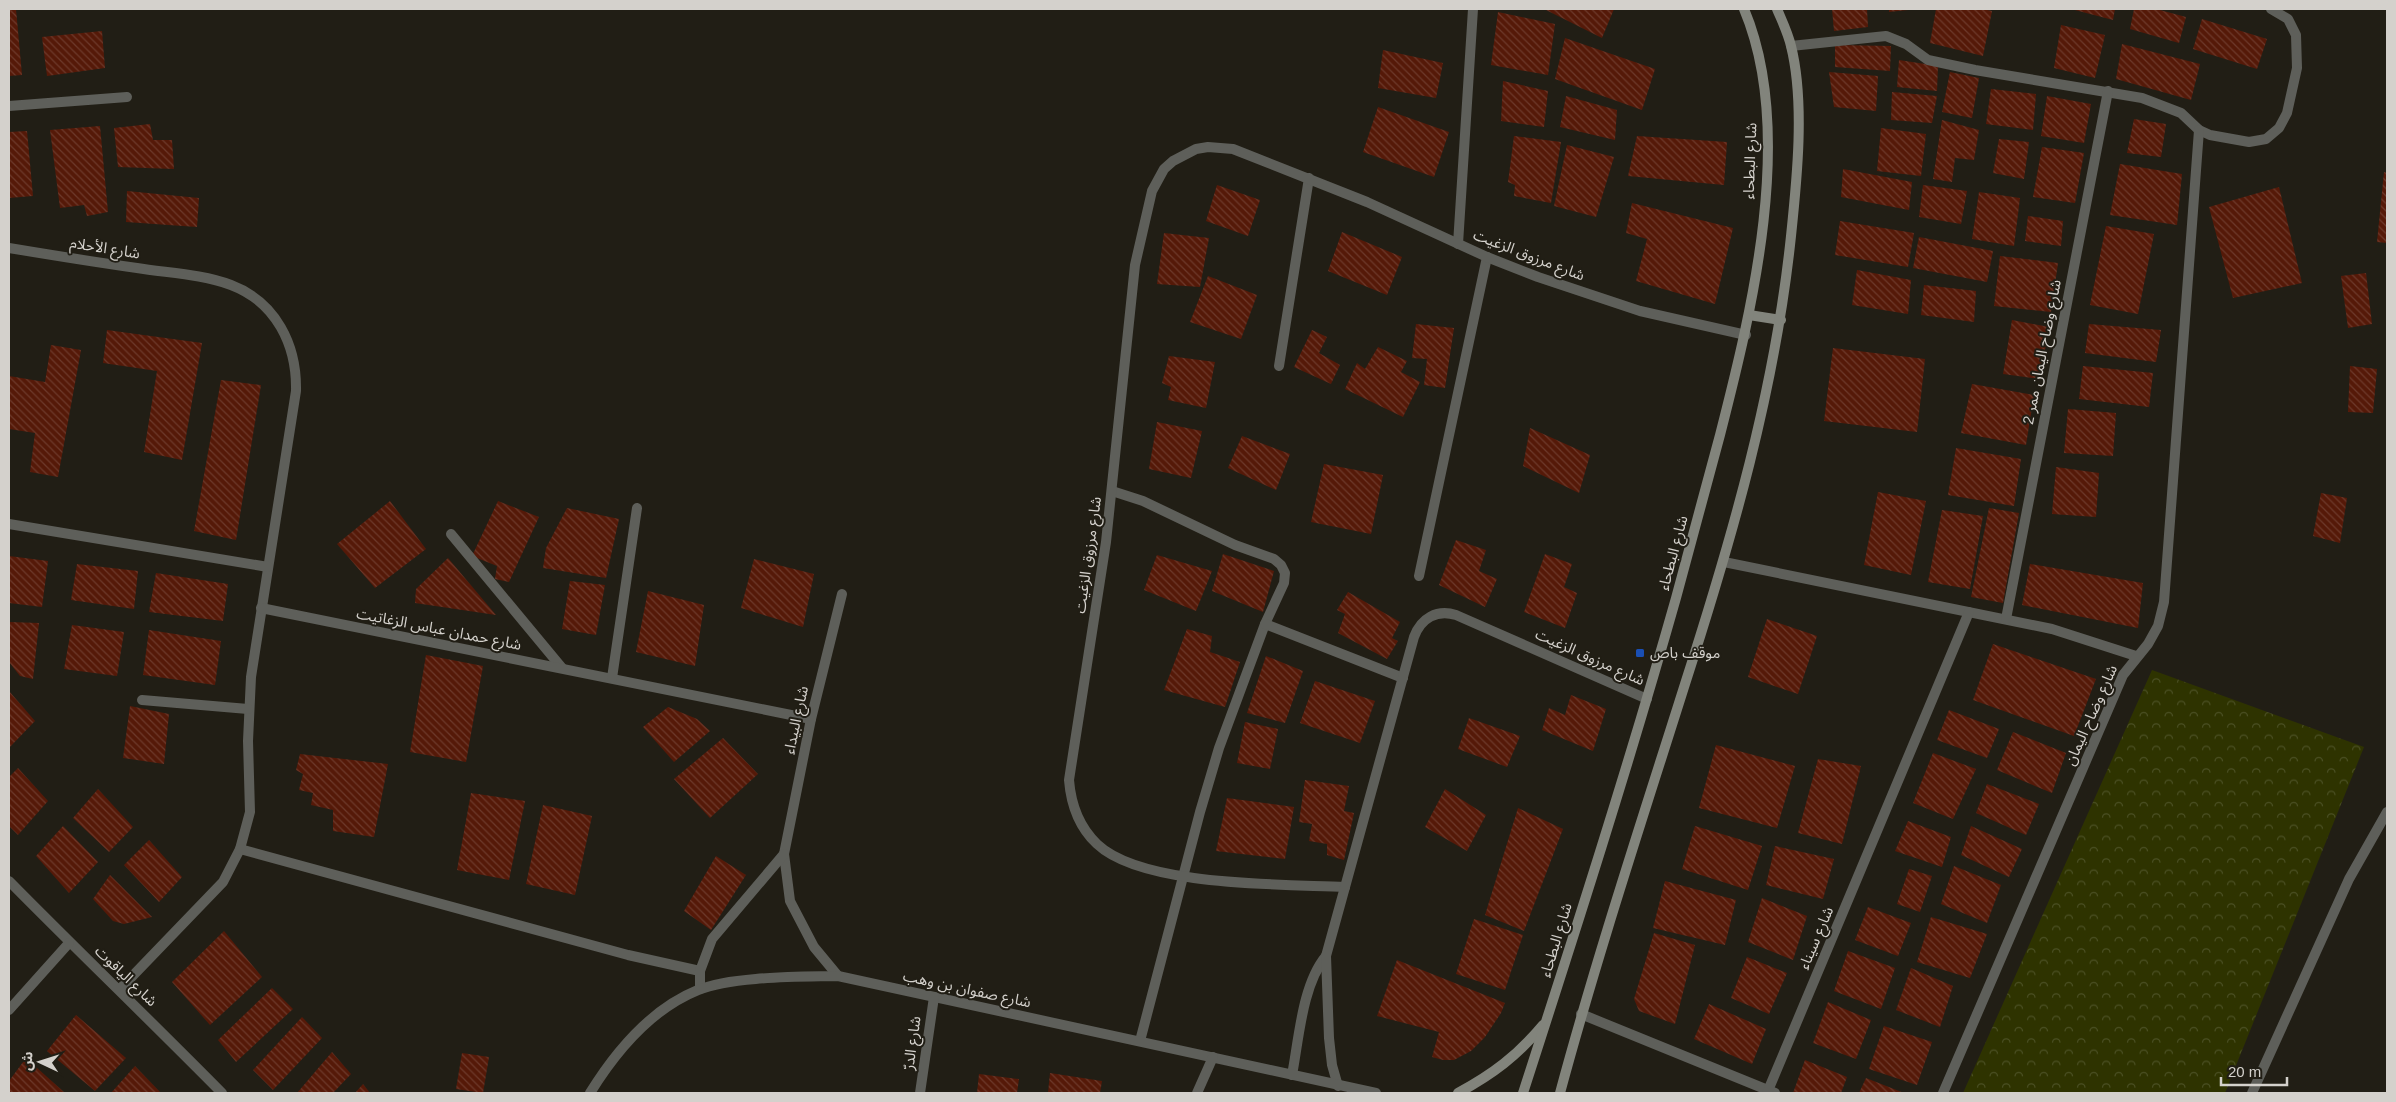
<svg xmlns="http://www.w3.org/2000/svg" width="2396" height="1102" font-family="Helvetica,'Noto Sans Arabic',sans-serif">
  <style>
    .park { fill: url(#park-crowns) }
    .building { fill: url(#building-back-hatch) }
    .lines { fill: none; stroke-linecap: round; stroke-linejoin: round }
    .street { stroke: #5e5f5a; stroke-width: 10 }
    .secondary { stroke: #82847c; stroke-width: 10 }
    .transit-dot { fill: #1a4fb4; stroke: #211e15; stroke-width: 2 }
    .labels { text-anchor: middle; stroke-width: 4; stroke-linejoin: round; paint-order: stroke }
    .street-label { font-size: 15px; fill: #d4d1cc; stroke: #211e15 }
    .poi-label { font-size: 15px; fill: #d4d1cc; stroke: #211e15; text-anchor: start }
  </style>
  <defs>
    <pattern id="park-crowns" width="20" height="18" patternUnits="userSpaceOnUse" patternTransform="scale(1.25)"><rect width="20" height="18" fill="#2e3300"/><path d="M2 6a3 3 0 1 1 6 0M12 15a3 3 0 1 1 6 0" fill="none" stroke="#4b5024"/></pattern>
    <pattern id="building-back-hatch" width="6" height="6" patternUnits="userSpaceOnUse" patternTransform="scale(1.25)"><rect width="6" height="6" fill="#551908"/><path d="M-1 5l2 2M0 0l6 6M5-1l2 2" fill="none" stroke="#6d392b"/></pattern>
  </defs>
  <rect width="100%" height="100%" fill="#211e15"/>
  <polygon class="park" points="2152,670 2364,747 2225,1093 1963,1093"/>
  <g class="building">
    <polygon points="9,9 16,9 22,75 9,76"/>
    <polygon points="1544,9 1614,9 1602,38"/>
    <polygon points="1832,9 1867,9 1868,27 1834,31"/>
    <polygon points="1889,9 1908,9 1908,10 1889,12"/>
    <polygon points="1936,9 1982,9 1992,11 1983,56 1930,43"/>
    <polygon points="2071,9 2115,9 2113,20"/>
    <polygon points="2134,9 2156,9 2186,17 2179,43 2130,29"/>
    <polygon points="1498,12 1555,24 1548,75 1491,65"/>
    <polygon points="2202,19 2267,39 2257,69 2193,49"/>
    <polygon points="2061,25 2105,35 2095,78 2054,68"/>
    <polygon points="102,31 105,68 47,76 42,37"/>
    <polygon points="1565,38 1655,69 1642,110 1555,79"/>
    <polygon points="2122,44 2200,64 2191,100 2116,79"/>
    <polygon points="1835,45 1891,46 1890,71 1835,67"/>
    <polygon points="1383,50 1443,63 1436,98 1378,88"/>
    <polygon points="1899,60 1938,66 1937,91 1897,87"/>
    <polygon points="1829,72 1878,76 1876,111 1834,107"/>
    <polygon points="1950,72 1979,78 1972,118 1942,112"/>
    <polygon points="1503,81 1548,91 1544,127 1501,121"/>
    <polygon points="1991,89 2036,94 2033,130 1986,124"/>
    <polygon points="1892,92 1937,96 1932,123 1891,120"/>
    <polygon points="1566,96 1617,110 1615,140 1560,127"/>
    <polygon points="2047,96 2091,104 2084,143 2041,136"/>
    <polygon points="1378,107 1449,132 1434,177 1363,152"/>
    <polygon points="2134,119 2166,124 2161,157 2127,153"/>
    <polygon points="1942,120 1979,130 1974,160 1955,158 1952,182 1933,179"/>
    <polygon points="150,124 153,140 172,140 174,169 118,167 114,128"/>
    <polygon points="100,126 108,212 87,216 84,205 60,208 50,130"/>
    <polygon points="1881,128 1926,134 1921,176 1877,171"/>
    <polygon points="27,131 33,196 9,198 9,132"/>
    <polygon points="1514,136 1561,142 1551,203 1514,196 1515,185 1508,182"/>
    <polygon points="1637,136 1727,142 1724,185 1628,176"/>
    <polygon points="1999,139 2029,142 2024,179 1993,173"/>
    <polygon points="1567,145 1614,157 1596,217 1554,206"/>
    <polygon points="2042,147 2084,153 2075,203 2033,197"/>
    <polygon points="2120,164 2182,174 2177,225 2110,215"/>
    <polygon points="1843,169 1912,182 1909,210 1841,197"/>
    <polygon points="2384,172 2387,173 2387,243 2377,242"/>
    <polygon points="1217,185 1260,200 1248,236 1206,221"/>
    <polygon points="1923,185 1967,191 1961,224 1919,217"/>
    <polygon points="2279,187 2302,283 2233,298 2209,207"/>
    <polygon points="127,191 199,198 197,227 126,222"/>
    <polygon points="1979,192 2020,198 2014,246 1972,239"/>
    <polygon points="1632,203 1733,228 1715,304 1636,281 1647,239 1626,233"/>
    <polygon points="2028,216 2063,221 2061,246 2025,241"/>
    <polygon points="1840,221 1914,233 1908,267 1835,255"/>
    <polygon points="2106,226 2154,234 2138,314 2090,305"/>
    <polygon points="1342,232 1402,257 1387,295 1328,271"/>
    <polygon points="1164,233 1209,238 1200,287 1157,284"/>
    <polygon points="1919,237 1993,251 1987,282 1913,268"/>
    <polygon points="2000,256 2058,263 2051,312 1994,306"/>
    <polygon points="1857,270 1911,280 1908,314 1852,305"/>
    <polygon points="2366,273 2372,324 2348,328 2341,276"/>
    <polygon points="1208,276 1257,295 1241,339 1190,322"/>
    <polygon points="1924,285 1976,291 1974,322 1921,315"/>
    <polygon points="2012,320 2049,327 2040,379 2003,374"/>
    <polygon points="1416,324 1454,328 1445,388 1424,385 1427,359 1412,358"/>
    <polygon points="2089,324 2161,330 2156,362 2085,353"/>
    <polygon points="107,330 202,343 182,460 144,452 157,371 103,363"/>
    <polygon points="1312,330 1327,337 1319,353 1340,365 1331,384 1294,367"/>
    <polygon points="51,345 81,350 58,477 30,472 35,433 9,429 9,376 45,382"/>
    <polygon points="1378,347 1407,361 1401,372 1420,382 1403,417 1345,389 1357,363 1365,369"/>
    <polygon points="1833,348 1925,359 1917,432 1824,421"/>
    <polygon points="1169,356 1215,362 1206,408 1168,400 1171,387 1162,383"/>
    <polygon points="2083,366 2153,373 2149,407 2079,399"/>
    <polygon points="2350,366 2377,369 2373,413 2348,412"/>
    <polygon points="221,380 261,385 236,540 194,531"/>
    <polygon points="1972,384 2034,395 2026,445 1961,433"/>
    <polygon points="2068,409 2116,413 2113,456 2064,453"/>
    <polygon points="1157,422 1202,431 1191,478 1149,469"/>
    <polygon points="1530,428 1590,455 1579,493 1523,466"/>
    <polygon points="1242,436 1290,454 1276,490 1228,468"/>
    <polygon points="1956,448 2021,459 2014,506 1948,495"/>
    <polygon points="1324,464 1383,475 1371,534 1311,522"/>
    <polygon points="2056,467 2099,473 2096,517 2052,514"/>
    <polygon points="1878,492 1926,501 1911,575 1864,565"/>
    <polygon points="2321,493 2347,498 2340,543 2313,536"/>
    <polygon points="390,501 426,549 375,588 337,544"/>
    <polygon points="498,501 539,517 509,582 495,579 497,566 472,556"/>
    <polygon points="567,508 619,519 606,578 543,568 546,548"/>
    <polygon points="1989,508 2019,513 2003,603 1971,597"/>
    <polygon points="1942,510 1983,516 1970,589 1928,582"/>
    <polygon points="1456,540 1486,550 1479,571 1497,579 1485,607 1439,585"/>
    <polygon points="1223,554 1274,571 1263,612 1212,591"/>
    <polygon points="1545,554 1572,564 1564,587 1577,593 1565,628 1524,612"/>
    <polygon points="1157,555 1212,571 1196,611 1144,590"/>
    <polygon points="9,556 48,561 42,607 9,603"/>
    <polygon points="448,558 496,615 415,603 416,589"/>
    <polygon points="754,559 814,574 803,627 741,608"/>
    <polygon points="77,564 138,571 134,609 71,600"/>
    <polygon points="2030,564 2143,583 2138,628 2022,605"/>
    <polygon points="156,573 228,584 223,621 149,612"/>
    <polygon points="570,581 605,585 596,635 562,629"/>
    <polygon points="648,591 704,605 695,666 636,652"/>
    <polygon points="1348,592 1400,622 1392,638 1398,641 1387,659 1338,633 1345,614 1337,610"/>
    <polygon points="1767,619 1817,636 1798,694 1748,677"/>
    <polygon points="9,622 39,623 33,679 20,676 9,662"/>
    <polygon points="72,625 124,632 117,676 64,669"/>
    <polygon points="1187,629 1212,636 1210,652 1240,662 1225,707 1164,690"/>
    <polygon points="149,630 221,641 215,685 143,675"/>
    <polygon points="1993,644 2096,679 2074,736 1973,700"/>
    <polygon points="426,655 483,666 466,762 410,752"/>
    <polygon points="1266,656 1303,671 1285,723 1247,713"/>
    <polygon points="1315,681 1375,701 1360,743 1300,723"/>
    <polygon points="9,691 35,721 9,748"/>
    <polygon points="1571,695 1606,709 1593,751 1542,730 1549,708 1565,715"/>
    <polygon points="130,706 169,714 164,764 123,758"/>
    <polygon points="668,707 697,719 710,731 674,762 643,727"/>
    <polygon points="1949,710 1999,729 1987,758 1937,740"/>
    <polygon points="1469,718 1520,736 1507,767 1458,749"/>
    <polygon points="1245,722 1278,729 1270,769 1237,763"/>
    <polygon points="2013,732 2066,753 2052,793 1997,770"/>
    <polygon points="723,738 758,774 710,818 674,779"/>
    <polygon points="1716,745 1795,766 1777,828 1699,808"/>
    <polygon points="1933,753 1976,769 1953,819 1913,803"/>
    <polygon points="300,754 388,764 374,837 333,831 333,810 311,805 313,793 299,790 303,774 296,770"/>
    <polygon points="1818,759 1861,766 1842,844 1798,833"/>
    <polygon points="18,768 48,801 18,835 9,826 9,777"/>
    <polygon points="1305,780 1349,786 1344,811 1354,813 1344,860 1327,855 1327,844 1309,841 1312,824 1299,822"/>
    <polygon points="1987,784 2039,804 2026,835 1976,813"/>
    <polygon points="98,789 133,827 109,852 73,818"/>
    <polygon points="1445,789 1486,815 1467,851 1425,827"/>
    <polygon points="471,793 525,801 509,880 457,870"/>
    <polygon points="1227,798 1294,807 1285,859 1216,851"/>
    <polygon points="543,805 592,816 575,895 526,884"/>
    <polygon points="1518,808 1563,829 1524,931 1485,915"/>
    <polygon points="1908,821 1951,837 1942,867 1895,851"/>
    <polygon points="63,826 98,862 69,893 36,856"/>
    <polygon points="1695,826 1762,846 1748,890 1682,869"/>
    <polygon points="1971,826 2022,849 2009,877 1961,855"/>
    <polygon points="149,840 182,877 159,902 124,865"/>
    <polygon points="1775,846 1834,859 1823,899 1766,885"/>
    <polygon points="716,856 746,875 711,930 684,911"/>
    <polygon points="1954,866 2001,885 1987,923 1941,904"/>
    <polygon points="1909,869 1932,876 1920,912 1897,904"/>
    <polygon points="110,875 152,917 124,924 113,921 93,899"/>
    <polygon points="1665,881 1736,900 1725,945 1653,928"/>
    <polygon points="1762,898 1807,916 1793,960 1748,942"/>
    <polygon points="1868,907 1911,923 1898,956 1855,940"/>
    <polygon points="1931,917 1987,934 1970,978 1917,962"/>
    <polygon points="1474,919 1523,935 1505,990 1456,974"/>
    <polygon points="224,931 262,977 210,1025 172,982"/>
    <polygon points="1654,933 1695,945 1675,1024 1639,1011 1634,999"/>
    <polygon points="1848,951 1895,968 1881,1009 1834,991"/>
    <polygon points="1747,957 1787,973 1769,1014 1731,998"/>
    <polygon points="1397,960 1505,1003 1501,1013 1485,1037 1471,1051 1454,1060 1443,1060 1432,1057 1439,1032 1377,1016"/>
    <polygon points="1911,968 1953,986 1940,1027 1896,1010"/>
    <polygon points="272,988 293,1009 236,1062 218,1040"/>
    <polygon points="1828,1002 1871,1020 1856,1059 1813,1043"/>
    <polygon points="1709,1004 1766,1029 1752,1064 1694,1039"/>
    <polygon points="76,1015 126,1058 95,1091 47,1051"/>
    <polygon points="302,1017 322,1038 273,1090 253,1070"/>
    <polygon points="1884,1026 1932,1042 1917,1085 1869,1069"/>
    <polygon points="332,1052 351,1074 333,1093 297,1093"/>
    <polygon points="462,1053 489,1057 483,1093 456,1089"/>
    <polygon points="26,1058 65,1093 9,1093 9,1081"/>
    <polygon points="1805,1060 1847,1077 1841,1093 1793,1093"/>
    <polygon points="135,1066 161,1093 111,1093"/>
    <polygon points="1050,1073 1102,1081 1100,1093 1048,1093"/>
    <polygon points="979,1074 1019,1079 1017,1093 977,1093"/>
    <polygon points="1866,1078 1904,1093 1859,1093"/>
    <polygon points="363,1084 370,1093 355,1093"/>
  </g>
  <g class="lines">
    <g class="street">
      <polyline points="1791,46 1886,36 1906,44 1928,60 1975,70 2142,98 2181,113 2199,130 2210,135 2249,142 2266,139 2279,128 2287,113 2297,68 2296,35 2288,19 2271,9"/>
      <polyline points="9,106 127,97"/>
      <polyline points="1458,244 1473,9"/>
      <path d="M 9,248 C 51,255 94,262 137,268 C 167,273 202,274 231,285 C 276,302 297,345 296,391 L 251,677 L 248,741 L 250,812 L 240,849 L 223,882 L 120,989"/>
      <polyline points="1279,366 1309,178"/>
      <polyline points="1112,491 1143,501 1235,545 1274,559 1281,565 1285,573 1284,583 1265,624 1219,748 1200,812 1140,1041"/>
      <polyline points="9,524 268,567"/>
      <polyline points="451,534 562,668"/>
      <polyline points="1724,562 2052,629 2136,656"/>
      <polyline points="1419,576 1487,257"/>
      <polyline points="261,608 811,719"/>
      <polyline points="2006,619 2108,91"/>
      <polyline points="1265,624 1403,678"/>
      <polyline points="612,678 637,508"/>
      <polyline points="142,700 248,709"/>
      <polyline points="240,849 628,955 700,971"/>
      <path d="M 9,881 C 79,952 152,1022 222,1093"/>
      <path d="M 1345,887 C 1284,884 1142,887 1097,844 C 1079,827 1071,805 1069,780 L 1106,542 L 1135,265 L 1152,191 L 1164,169 L 1173,161 L 1196,149 L 1208,147 L 1233,149 L 1367,202 L 1487,257 L 1538,277 L 1640,311 L 1746,335"/>
      <polyline points="838,976 814,947 790,901 784,854 811,719 842,594"/>
      <polyline points="700,989 700,971 712,939 784,854"/>
      <polyline points="9,1010 69,943"/>
      <polyline points="1581,1014 1775,1093"/>
      <path d="M 1292,1075 C 1299,1039 1302,985 1326,956"/>
      <path d="M 1338,1086 L 1332,1065 L 1329,1038 L 1326,956 L 1414,637 C 1421,618 1437,609 1456,615 L 1647,699"/>
      <path d="M 590,1093 C 616,1051 651,1009 698,990 C 732,976 800,977 838,976 L 1376,1093"/>
      <polyline points="920,1093 934,997"/>
      <polyline points="1197,1093 1213,1057"/>
      <polyline points="1767,1093 1969,612"/>
      <polyline points="1943,1093 2123,675 2148,644 2158,626 2164,602 2199,130"/>
      <polyline points="2252,1093 2349,879 2387,812"/>
    </g>
    <g class="secondary">
      <polyline points="1749,315 1781,320"/>
      <path d="M 1458,1093 C 1493,1074 1517,1056 1543,1025"/>
      <path d="M 1523,1093 C 1576,929 1629,764 1676,598 C 1691,544 1705,489 1720,435 C 1752,310 1796,132 1744,9"/>
      <path d="M 1560,1093 C 1597,956 1642,820 1685,684 C 1732,538 1775,390 1791,236 C 1797,179 1805,102 1791,46 C 1788,33 1782,21 1777,9"/>
    </g>
  </g>
  <rect class="transit-dot" x="1635" y="648" width="10" height="10" rx="2.5"/>
  <g class="labels">
    <g class="street-label">
      <text transform="translate(1750 161) rotate(-88)" y="5">شارع البطحاء</text>
      <text transform="translate(105 248) rotate(9)" y="5">شارع الأحلام</text>
      <text transform="translate(1529 255) rotate(21)" y="5">شارع مرزوق الزغيت</text>
      <text transform="translate(2042 352) rotate(-79)" y="5">شارع وضاح اليمان ممر 2</text>
      <text transform="translate(1673 553) rotate(-75)" y="5">شارع البطحاء</text>
      <text transform="translate(1088 555) rotate(-82)" y="5">شارع مرزوق الزغيت</text>
      <text transform="translate(439 629) rotate(11)" y="5">شارع حمدان عباس الزغاتيت</text>
      <text transform="translate(1590 657) rotate(24)" y="5">شارع مرزوق الزغيت</text>
      <text transform="translate(2091 715) rotate(-66)" y="5">شارع وضاح اليمان</text>
      <text transform="translate(796 720) rotate(-78)" y="5">شارع البيداء</text>
      <text transform="translate(1816 938) rotate(-67)" y="5">شارع سيناء</text>
      <text transform="translate(1556 940) rotate(-73)" y="5">شارع البطحاء</text>
      <text transform="translate(126 976) rotate(44)" y="5">شارع الياقوت</text>
      <text transform="translate(967 989) rotate(12)" y="5">شارع صفوان بن وهب</text>
      <text transform="translate(912 1043) rotate(-82)" y="5">شارع الدرّ</text>
    </g>
    <g class="poi-label">
      <text x="1650" y="658">موقف باص</text>
    </g>
  </g>
  <rect width="2396" height="1102" fill="none" stroke="#d4d1cc" stroke-width="20"/>
  <g transform="translate(40 1062) rotate(274)" stroke="#211e15" stroke-width="4" paint-order="stroke">
  <path d="M0-4L9 19L0 12L-9 19Z" fill="#d4d1cc"/>
  <text y="-8" font-size="14" font-weight="bold" text-anchor="middle" fill="#d4d1cc">ش</text>
  </g>
  <path d="M2221 1077v8h66v-8" fill="none" stroke="#d4d1cc" stroke-width="2.5"/>
  <text x="2228" y="1077" font-size="15" fill="#d4d1cc" stroke="#211e15" stroke-width="4" paint-order="stroke">20 m</text>
</svg>
